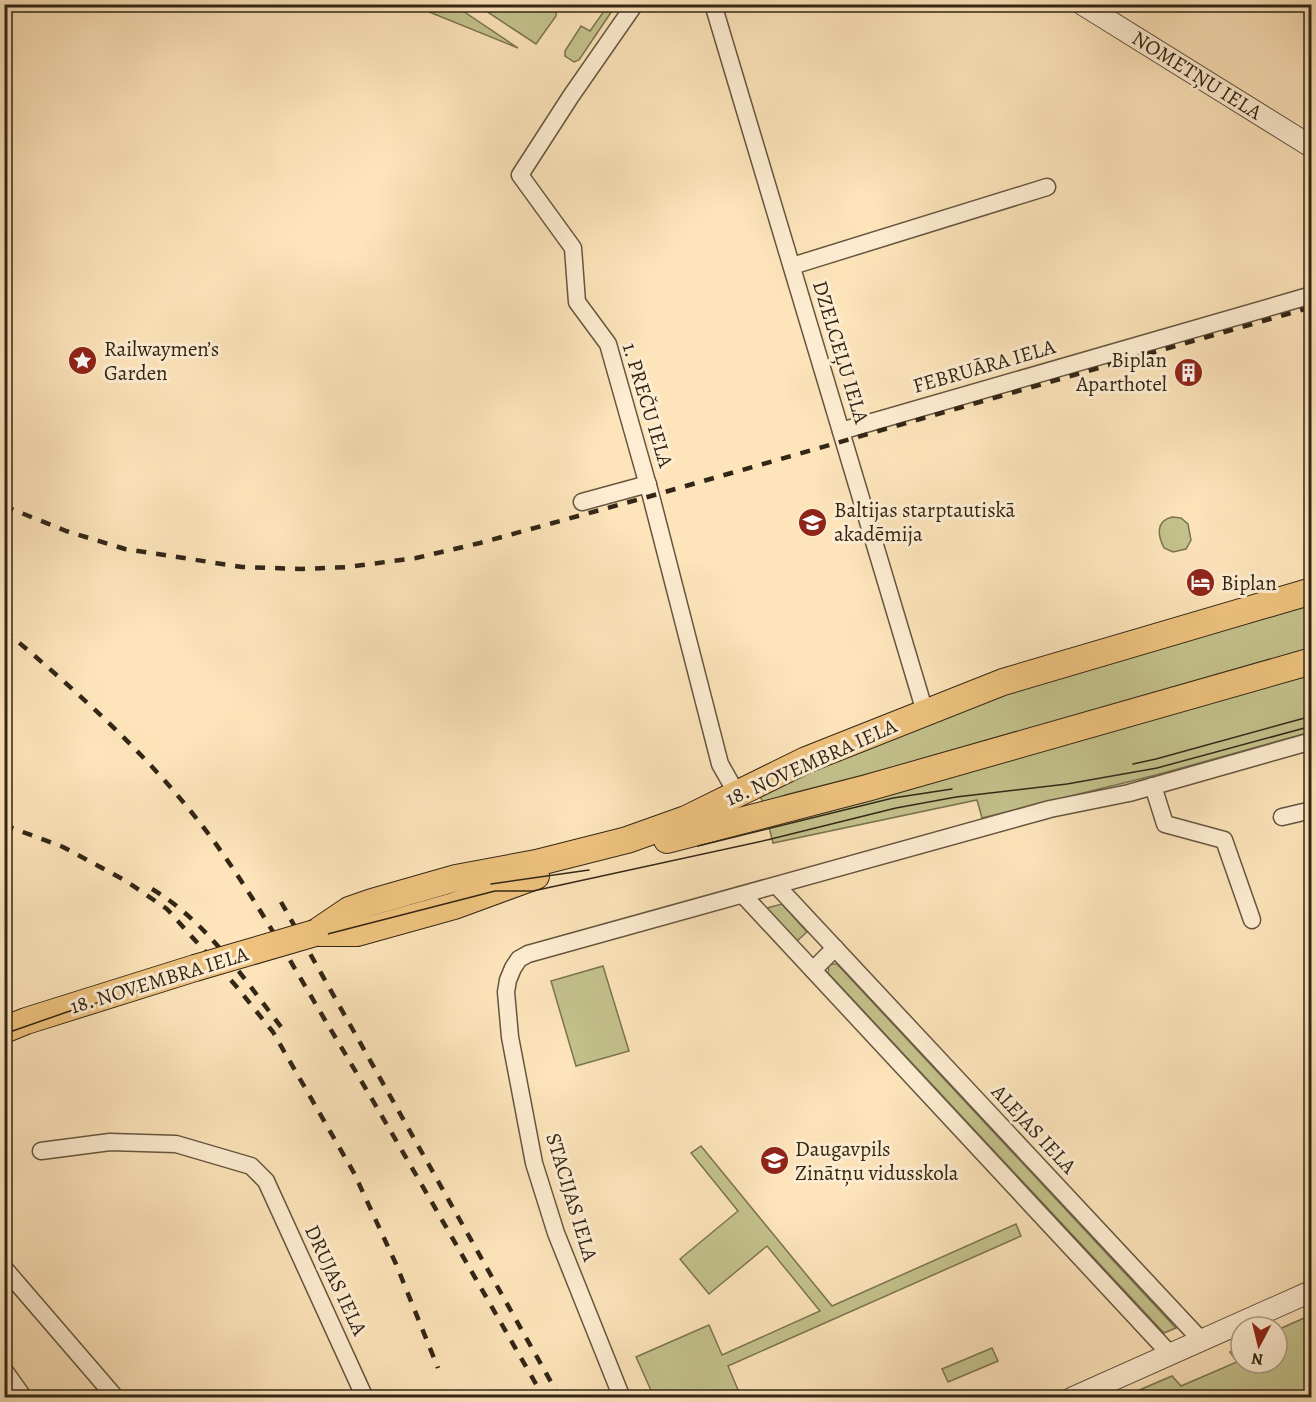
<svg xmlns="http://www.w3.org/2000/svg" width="1316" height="1402" font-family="Alegreya,serif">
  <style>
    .green { fill: #c4c28c; stroke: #7b7451; stroke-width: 1.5 }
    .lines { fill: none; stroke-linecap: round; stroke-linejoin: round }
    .minor-casing { stroke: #65563f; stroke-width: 19 }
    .tertiary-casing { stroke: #65563f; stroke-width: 23 }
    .primary-casing { stroke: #322616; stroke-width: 28 }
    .minor { stroke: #feedd2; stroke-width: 16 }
    .tertiary { stroke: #feedd2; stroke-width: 21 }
    .primary { stroke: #eec27d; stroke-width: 26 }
    .tram { stroke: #322616; stroke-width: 1.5 }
    .rail { stroke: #322616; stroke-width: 4.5; stroke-dasharray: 10 10; stroke-linecap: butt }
    .primary-bridge-casing { stroke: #322616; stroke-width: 28; stroke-linecap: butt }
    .primary-bridge { stroke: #eec27d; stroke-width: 26 }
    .labels { text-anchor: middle; stroke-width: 6; stroke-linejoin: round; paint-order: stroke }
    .street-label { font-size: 21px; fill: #322616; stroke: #feedd2 }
    .poi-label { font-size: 21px; fill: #322616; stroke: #feedd2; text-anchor: start }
  </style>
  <rect width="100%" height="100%" fill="#fde4ba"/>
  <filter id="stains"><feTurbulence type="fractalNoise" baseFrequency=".00333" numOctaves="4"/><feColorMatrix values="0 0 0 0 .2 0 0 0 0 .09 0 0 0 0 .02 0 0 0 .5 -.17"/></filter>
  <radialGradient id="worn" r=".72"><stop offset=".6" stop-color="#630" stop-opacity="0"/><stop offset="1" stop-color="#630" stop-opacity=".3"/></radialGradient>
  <g class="green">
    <polygon points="609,4 616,5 579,60 574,62 565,56 565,51 581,26 590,31"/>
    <polygon points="412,5 454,5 518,48"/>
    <polygon points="477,5 557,5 556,16 536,44"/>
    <path d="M 1172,517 L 1181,518 L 1188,524 L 1191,540 L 1186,549 L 1173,552 L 1164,548 C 1158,536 1155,521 1172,517 Z"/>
    <polygon points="1311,605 1311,650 915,762 785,795 764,805 760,796 819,767 998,695"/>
    <polygon points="1311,674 1311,732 1156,775 982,818 977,800 773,843 768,823"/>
    <polygon points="782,904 807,932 797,941 767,908"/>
    <polygon points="833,964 837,964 1176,1328 1164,1333 828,973 829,965"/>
    <polygon points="603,966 629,1051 576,1066 551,981"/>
    <polygon points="701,1146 832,1306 1016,1224 1021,1236 728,1366 741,1397 654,1397 636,1357 709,1325 722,1355 820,1311 767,1246 709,1294 680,1259 738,1211 691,1153"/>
    <polygon points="1311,1315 1311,1397 1123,1397 1172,1376 1181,1386 1237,1362 1230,1352 1241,1346 1241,1363 1277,1363 1277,1330"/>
    <polygon points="992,1348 998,1361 948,1382 942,1369"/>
  </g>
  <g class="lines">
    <defs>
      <g id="minor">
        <polyline points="635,4 571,96 520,175 573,248 577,302 608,344 651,496 720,764 737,794"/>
        <polyline points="713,4 925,712"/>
        <polyline points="792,266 1047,187"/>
        <polyline points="841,431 1312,295"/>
        <polyline points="582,502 648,484"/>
        <polyline points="1153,786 1165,824 1224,840 1252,920"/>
        <polyline points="1282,817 1312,810"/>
        <polyline points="777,886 1201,1340"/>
        <polyline points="744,896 1170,1354"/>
        <polyline points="813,970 835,948"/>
        <polyline points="41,1151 110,1142 176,1144 251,1166 266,1181 365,1398"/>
        <polyline points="4,1268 116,1398"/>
        <polyline points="4,1370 24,1398"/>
        <polyline points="622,1398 556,1233 534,1163 510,1037 506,992 508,980 513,968 519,959 528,954 1050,809 1129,793 1312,741"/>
      </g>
      <g id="tertiary">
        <polyline points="1082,4 1312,147"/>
        <polyline points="1072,1398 1312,1291"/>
      </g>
      <g id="primary">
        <polyline points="667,840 867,788 1312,661"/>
        <polyline points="315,933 349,910 372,902 456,878 536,863 627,840 686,819 806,760 1003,682 1312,591"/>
        <polyline points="315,933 357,933 454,906 536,876"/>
        <polyline points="4,1030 26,1021 195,968"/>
      </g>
    </defs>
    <use href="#minor" class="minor-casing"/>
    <use href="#tertiary" class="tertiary-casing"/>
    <use href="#primary" class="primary-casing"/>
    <use href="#minor" class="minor"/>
    <use href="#tertiary" class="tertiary"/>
    <use href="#primary" class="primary"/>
    <g class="tram">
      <polyline points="1133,764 1156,759 1312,716"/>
      <polyline points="698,846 893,798 952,789"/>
      <polyline points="491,884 589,870"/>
      <polyline points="113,989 302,932"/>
      <polyline points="4,1034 67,1012 316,937 495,891 533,891 767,840 896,808 956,797 1067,784 1157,768 1312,726"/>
    </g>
    <g class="rail">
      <polyline points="4,506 66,531 125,549 242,567 302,569 348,567 416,558 480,543 651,496 1312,307"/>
      <path d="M 4,630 C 84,697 163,768 223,854 C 260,907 292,964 325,1020 C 400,1145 471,1271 544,1398"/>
      <polyline points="4,825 63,847 126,881 167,909 236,986 273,1032 354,1173 396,1264 438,1368"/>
      <path d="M 152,889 C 209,923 245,981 285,1032"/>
      <polyline points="281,902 560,1398"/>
    </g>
    <defs>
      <polyline id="primary-bridge" points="195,968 315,933"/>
    </defs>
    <use href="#primary-bridge" class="primary-bridge-casing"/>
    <use href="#primary-bridge" class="primary-bridge"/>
  </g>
  <defs>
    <symbol id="sight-disc" viewBox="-11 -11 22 22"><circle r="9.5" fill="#8f2418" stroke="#feedd2"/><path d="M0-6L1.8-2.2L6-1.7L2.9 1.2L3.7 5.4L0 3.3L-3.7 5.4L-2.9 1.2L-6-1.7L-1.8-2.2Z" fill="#fff"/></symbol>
    <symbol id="building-disc" viewBox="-11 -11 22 22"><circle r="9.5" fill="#8f2418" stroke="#feedd2"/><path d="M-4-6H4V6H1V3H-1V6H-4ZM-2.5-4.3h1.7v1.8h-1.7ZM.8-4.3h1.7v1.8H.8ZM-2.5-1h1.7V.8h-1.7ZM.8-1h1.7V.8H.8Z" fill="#fff"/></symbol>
    <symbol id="university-disc" viewBox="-11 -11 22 22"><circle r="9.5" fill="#8f2418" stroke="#feedd2"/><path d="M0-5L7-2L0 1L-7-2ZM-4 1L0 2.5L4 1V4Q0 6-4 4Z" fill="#fff"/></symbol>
    <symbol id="hotel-disc" viewBox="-11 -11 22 22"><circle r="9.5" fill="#8f2418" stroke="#feedd2"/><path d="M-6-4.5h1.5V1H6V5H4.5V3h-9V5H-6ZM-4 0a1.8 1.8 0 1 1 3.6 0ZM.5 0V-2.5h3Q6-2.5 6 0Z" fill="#fff"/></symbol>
    <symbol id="school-disc" viewBox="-11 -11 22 22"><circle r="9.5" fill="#8f2418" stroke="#feedd2"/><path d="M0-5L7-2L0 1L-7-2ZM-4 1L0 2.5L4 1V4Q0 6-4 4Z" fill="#fff"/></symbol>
  </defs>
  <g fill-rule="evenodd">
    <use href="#sight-disc" x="66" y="344" width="33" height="33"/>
    <use href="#building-disc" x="1172" y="356" width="33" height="33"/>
    <use href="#university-disc" x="796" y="506" width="33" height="33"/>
    <use href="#hotel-disc" x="1184" y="566" width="33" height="33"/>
    <use href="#school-disc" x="758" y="1144" width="33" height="33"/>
  </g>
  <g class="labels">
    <g class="street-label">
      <text transform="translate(1197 75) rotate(32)" y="7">NOMETŅU IELA</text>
      <text transform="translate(841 352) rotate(73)" y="7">DZELCEĻU IELA</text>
      <text transform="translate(984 366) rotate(-16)" y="7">FEBRUĀRA IELA</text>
      <text transform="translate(648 405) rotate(73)" y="7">1. PREČU IELA</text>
      <text transform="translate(811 762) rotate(-24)" y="7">18. NOVEMBRA IELA</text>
      <text transform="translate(159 980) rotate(-17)" y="7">18. NOVEMBRA IELA</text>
      <text transform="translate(1034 1129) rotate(47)" y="7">ALEJAS IELA</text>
      <text transform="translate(572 1197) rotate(73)" y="7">STACIJAS IELA</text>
      <text transform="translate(336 1280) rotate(65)" y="7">DRUJAS IELA</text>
    </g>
    <g class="poi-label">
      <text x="104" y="356">Railwaymen’s<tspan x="104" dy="24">Garden</tspan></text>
      <text x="1167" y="367" text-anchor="end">Biplan<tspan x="1167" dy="24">Aparthotel</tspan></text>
      <text x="834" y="517">Baltijas starptautiskā<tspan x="834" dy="24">akadēmija</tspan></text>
      <text x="1221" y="590">Biplan</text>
      <text x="795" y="1156">Daugavpils<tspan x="795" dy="24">Zinātņu vidusskola</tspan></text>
    </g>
  </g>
  <rect width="1316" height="1402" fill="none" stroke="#fde4ba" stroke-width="24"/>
  <rect x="6" y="6" width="1304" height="1390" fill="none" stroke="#322616" stroke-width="3"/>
  <rect x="12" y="12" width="1292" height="1378" fill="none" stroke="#322616" stroke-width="1.5"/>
  <g transform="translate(1259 1345) rotate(187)"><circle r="28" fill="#feedd2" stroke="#ac9d87" stroke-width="1.5"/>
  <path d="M0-4.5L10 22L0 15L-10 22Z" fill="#8f2418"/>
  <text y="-9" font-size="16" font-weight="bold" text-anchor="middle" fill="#322616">N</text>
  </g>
  <rect width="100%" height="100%" filter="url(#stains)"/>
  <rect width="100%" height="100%" fill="url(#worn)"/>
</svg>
